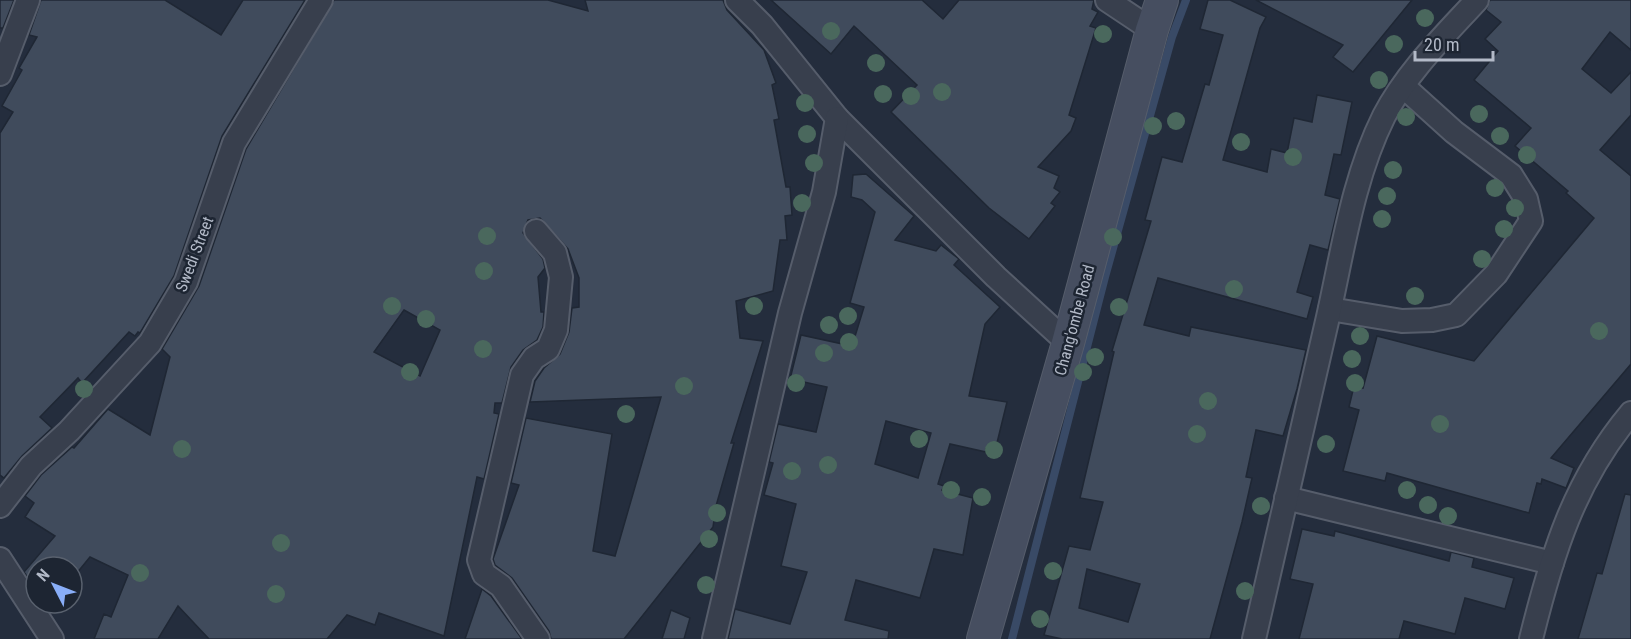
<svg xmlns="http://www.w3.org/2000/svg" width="1631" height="639" font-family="'Roboto Condensed',sans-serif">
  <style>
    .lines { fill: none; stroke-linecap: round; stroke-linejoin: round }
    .stream { stroke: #394a66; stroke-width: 8 }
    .building { fill: #404b5c; stroke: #1f2734; stroke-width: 1.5; fill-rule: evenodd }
    .street-casing { stroke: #565d6b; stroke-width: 26 }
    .secondary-casing { stroke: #565d6b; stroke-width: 34 }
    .street { stroke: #383f4d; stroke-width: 22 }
    .secondary { stroke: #464e60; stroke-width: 32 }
    .tree { fill: #4a685d }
    .labels { text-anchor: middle; stroke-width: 5; stroke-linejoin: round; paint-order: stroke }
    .street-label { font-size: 16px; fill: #b3bac8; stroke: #1d2532 }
  </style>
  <rect width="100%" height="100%" fill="#242d3d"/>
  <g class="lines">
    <polyline class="stream" points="1012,639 1105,277 1172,37 1186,0"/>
  </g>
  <g class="building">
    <polygon points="0,0 14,0 3,28 0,28"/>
    <polygon points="41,0 165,0 221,35 243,0 305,0 222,136 174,276 140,333 138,332 135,336 129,332 82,383 78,378 40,417 52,428 22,456 4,478 0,475 0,133 13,112 2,106 22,70 19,68 37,37 29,35"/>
    <path d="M 334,0 L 548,0 L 588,11 L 585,0 L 723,0 L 727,10 L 764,50 L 776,83 L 772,85 L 779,119 L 774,120 L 786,187 L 790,187 L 792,215 L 785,216 L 787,240 L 780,240 L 773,291 L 736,301 L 740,338 L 763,341 L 731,443 L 734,443 L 716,506 L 713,527 L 624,639 L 551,639 L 549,631 L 512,578 L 495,565 L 493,559 L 519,485 L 511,483 L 526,418 L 612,434 L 593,551 L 615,556 L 661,397 L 530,402 L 535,381 L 544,368 L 560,354 L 569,332 L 572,308 L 579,307 L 579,278 L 568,249 L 540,218 L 528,220 L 523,233 L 543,259 L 545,268 L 538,277 L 541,312 L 544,312 L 543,327 L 537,340 L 523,350 L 511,367 L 502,403 L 495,403 L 494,413 L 499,414 L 484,479 L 477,477 L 444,636 L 379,613 L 375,625 L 347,615 L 327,639 L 209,639 L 178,606 L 158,639 L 94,639 L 104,614 L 111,617 L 128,575 L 90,557 L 72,579 L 72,567 L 36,567 L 36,590 L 24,572 L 55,536 L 25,517 L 34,503 L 25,496 L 41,475 L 72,447 L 74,448 L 108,409 L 150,435 L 170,357 L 162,349 L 199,286 L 246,149 ZM 404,310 L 440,330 L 420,376 L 374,352 Z"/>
    <polygon points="771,0 922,0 943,19 959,0 1094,0 1092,9 1098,12 1090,26 1096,28 1069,115 1076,118 1071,131 1038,167 1059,176 1054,188 1060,192 1051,203 1055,206 1029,239 989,208 891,112 917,85 854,26 831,54"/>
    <path d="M 1208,0 L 1230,0 L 1266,17 L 1260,28 L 1223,160 L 1267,172 L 1271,149 L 1287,153 L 1294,118 L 1312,122 L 1317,95 L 1352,102 L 1341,155 L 1334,154 L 1325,195 L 1340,199 L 1328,250 L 1310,245 L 1297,292 L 1313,297 L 1307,319 L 1158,278 L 1144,325 L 1189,336 L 1191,327 L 1306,350 L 1297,389 L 1283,436 L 1256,430 L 1246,477 L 1252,478 L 1242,522 L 1210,639 L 1062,639 L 1044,635 L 1069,546 L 1090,550 L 1103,502 L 1080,498 L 1114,352 L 1112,351 L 1151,221 L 1145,220 L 1162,157 L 1182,162 L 1205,84 L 1209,85 L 1223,35 L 1200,29 ZM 1087,569 L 1140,584 L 1128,622 L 1079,608 Z"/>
    <polygon points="1256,0 1412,0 1353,72 1333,57 1343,45"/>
    <polygon points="1490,0 1631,0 1631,50 1610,32 1582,69 1611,93 1631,72 1631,115 1600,150 1631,176 1631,364 1551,458 1574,468 1566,488 1542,479 1541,484 1537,483 1529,513 1387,473 1385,481 1343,471 1359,410 1349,407 1354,386 1363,388 1377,336 1474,361 1594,218 1566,193 1568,191 1515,146 1531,128 1474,80 1498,51 1485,39 1501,22 1486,10"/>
    <path d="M 866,174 L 914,216 L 895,240 L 936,251 L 941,245 L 959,259 L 954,265 L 1000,307 L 985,324 L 969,396 L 1007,402 L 995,451 L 986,449 L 986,452 L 950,444 L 938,484 L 944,486 L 942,490 L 973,498 L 963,555 L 934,549 L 920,598 L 856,580 L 845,620 L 889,631 L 888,639 L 728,639 L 735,609 L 790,624 L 807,572 L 781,566 L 796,504 L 764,495 L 773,463 L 769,462 L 778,424 L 816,432 L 827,387 L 790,379 L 801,335 L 852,346 L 864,307 L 850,303 L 875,212 L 862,200 L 851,197 L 853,175 ZM 886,421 L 931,433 L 918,478 L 875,464 Z"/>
    <polygon points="1625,494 1631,495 1631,639 1578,639 1597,573 1602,574"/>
    <polygon points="1302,529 1334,536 1335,531 1449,561 1451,552 1474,558 1472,567 1514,578 1505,609 1465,598 1455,634 1404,621 1399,639 1299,639 1313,584 1290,579"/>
    <polygon points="482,589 491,596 522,639 465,639"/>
    <polygon points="671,610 690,618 684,639 662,639"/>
  </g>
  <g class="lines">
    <defs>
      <g id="street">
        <polyline points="737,0 762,25 837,118 996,277 1068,343"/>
        <polyline points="1107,0 1152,30"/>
        <polyline points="0,74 28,0"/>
        <polyline points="536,231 555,253 561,277 556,330 548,349 534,358 522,375 479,560 484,574 501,586 538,639"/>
        <polyline points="1330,309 1402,321 1432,320 1456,315 1496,274 1531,221 1526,199 1511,175 1454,132 1403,86"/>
        <polyline points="1286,498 1552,563"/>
        <polyline points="0,506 31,466 69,431 150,343 186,282 234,143 321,0"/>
        <polyline points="0,559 52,639"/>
        <polyline points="714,639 790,313 824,192 837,118"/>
        <path d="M 1254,639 C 1279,532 1303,424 1328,317 C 1343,250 1353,178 1384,116 C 1407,72 1444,36 1477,0"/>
        <path d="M 1531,639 C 1552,554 1574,481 1631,413"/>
      </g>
      <polyline id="secondary" points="983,639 1068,343 1152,30 1162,0"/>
    </defs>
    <use href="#street" class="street-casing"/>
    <use href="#secondary" class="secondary-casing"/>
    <use href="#street" class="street"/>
    <use href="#secondary" class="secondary"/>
  </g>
  <g class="tree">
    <circle cx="1425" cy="18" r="9"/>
    <circle cx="831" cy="31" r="9"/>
    <circle cx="1103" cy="34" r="9"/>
    <circle cx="1394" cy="44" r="9"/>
    <circle cx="876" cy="63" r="9"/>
    <circle cx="1379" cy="80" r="9"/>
    <circle cx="942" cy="92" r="9"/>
    <circle cx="883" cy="94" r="9"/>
    <circle cx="911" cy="96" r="9"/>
    <circle cx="805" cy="103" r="9"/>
    <circle cx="1479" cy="114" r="9"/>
    <circle cx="1406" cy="117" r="9"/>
    <circle cx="1176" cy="121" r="9"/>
    <circle cx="1153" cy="126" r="9"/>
    <circle cx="807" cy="134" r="9"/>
    <circle cx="1500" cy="136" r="9"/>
    <circle cx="1241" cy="142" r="9"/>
    <circle cx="1527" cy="155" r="9"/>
    <circle cx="1293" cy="157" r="9"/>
    <circle cx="814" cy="163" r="9"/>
    <circle cx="1393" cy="170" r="9"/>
    <circle cx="1495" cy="188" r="9"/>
    <circle cx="1387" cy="196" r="9"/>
    <circle cx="802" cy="203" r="9"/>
    <circle cx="1515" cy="208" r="9"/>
    <circle cx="1382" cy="219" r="9"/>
    <circle cx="1504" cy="229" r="9"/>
    <circle cx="487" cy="236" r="9"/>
    <circle cx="1113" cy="237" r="9"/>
    <circle cx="1482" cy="259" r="9"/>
    <circle cx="484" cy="271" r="9"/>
    <circle cx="1234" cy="289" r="9"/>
    <circle cx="1415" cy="296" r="9"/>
    <circle cx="392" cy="306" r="9"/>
    <circle cx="754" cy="306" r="9"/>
    <circle cx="1119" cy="307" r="9"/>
    <circle cx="848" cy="316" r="9"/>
    <circle cx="426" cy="319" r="9"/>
    <circle cx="829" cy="325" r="9"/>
    <circle cx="1599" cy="331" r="9"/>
    <circle cx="1360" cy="336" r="9"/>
    <circle cx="849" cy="342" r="9"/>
    <circle cx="483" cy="349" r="9"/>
    <circle cx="824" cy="353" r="9"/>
    <circle cx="1095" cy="357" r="9"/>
    <circle cx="1352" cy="359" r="9"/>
    <circle cx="410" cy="372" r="9"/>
    <circle cx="1083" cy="372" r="9"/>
    <circle cx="796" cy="383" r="9"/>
    <circle cx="1355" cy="383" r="9"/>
    <circle cx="684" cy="386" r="9"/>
    <circle cx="84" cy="389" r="9"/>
    <circle cx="1208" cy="401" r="9"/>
    <circle cx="626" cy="414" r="9"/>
    <circle cx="1440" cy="424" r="9"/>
    <circle cx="1197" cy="434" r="9"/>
    <circle cx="919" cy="439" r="9"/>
    <circle cx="1326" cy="444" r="9"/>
    <circle cx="182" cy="449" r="9"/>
    <circle cx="994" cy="450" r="9"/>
    <circle cx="828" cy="465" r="9"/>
    <circle cx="792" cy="471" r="9"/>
    <circle cx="951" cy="490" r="9"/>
    <circle cx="1407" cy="490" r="9"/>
    <circle cx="982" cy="497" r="9"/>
    <circle cx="1428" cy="505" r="9"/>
    <circle cx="1261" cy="506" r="9"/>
    <circle cx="717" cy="513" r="9"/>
    <circle cx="1448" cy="516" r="9"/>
    <circle cx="709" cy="539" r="9"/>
    <circle cx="281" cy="543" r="9"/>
    <circle cx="1053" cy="571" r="9"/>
    <circle cx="140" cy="573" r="9"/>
    <circle cx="706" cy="585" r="9"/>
    <circle cx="1245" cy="591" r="9"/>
    <circle cx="276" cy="594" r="9"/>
    <circle cx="1040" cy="619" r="9"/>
  </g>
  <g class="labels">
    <g class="street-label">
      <text transform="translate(194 254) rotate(-69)" y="6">Swedi Street</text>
      <text transform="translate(1074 320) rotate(-75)" y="6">Chang'ombe Road</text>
    </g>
  </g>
  <g transform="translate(54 585) rotate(312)"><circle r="28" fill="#1d2532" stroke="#59616e" stroke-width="1.5"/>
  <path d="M0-4.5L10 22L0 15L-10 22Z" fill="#89aef8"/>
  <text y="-9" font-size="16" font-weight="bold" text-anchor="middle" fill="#b3bac8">N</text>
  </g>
  <path d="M1415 51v9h78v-9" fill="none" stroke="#b3bac8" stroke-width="3"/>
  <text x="1424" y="51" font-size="18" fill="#b3bac8" stroke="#1d2532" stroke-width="4.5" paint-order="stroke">20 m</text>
</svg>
